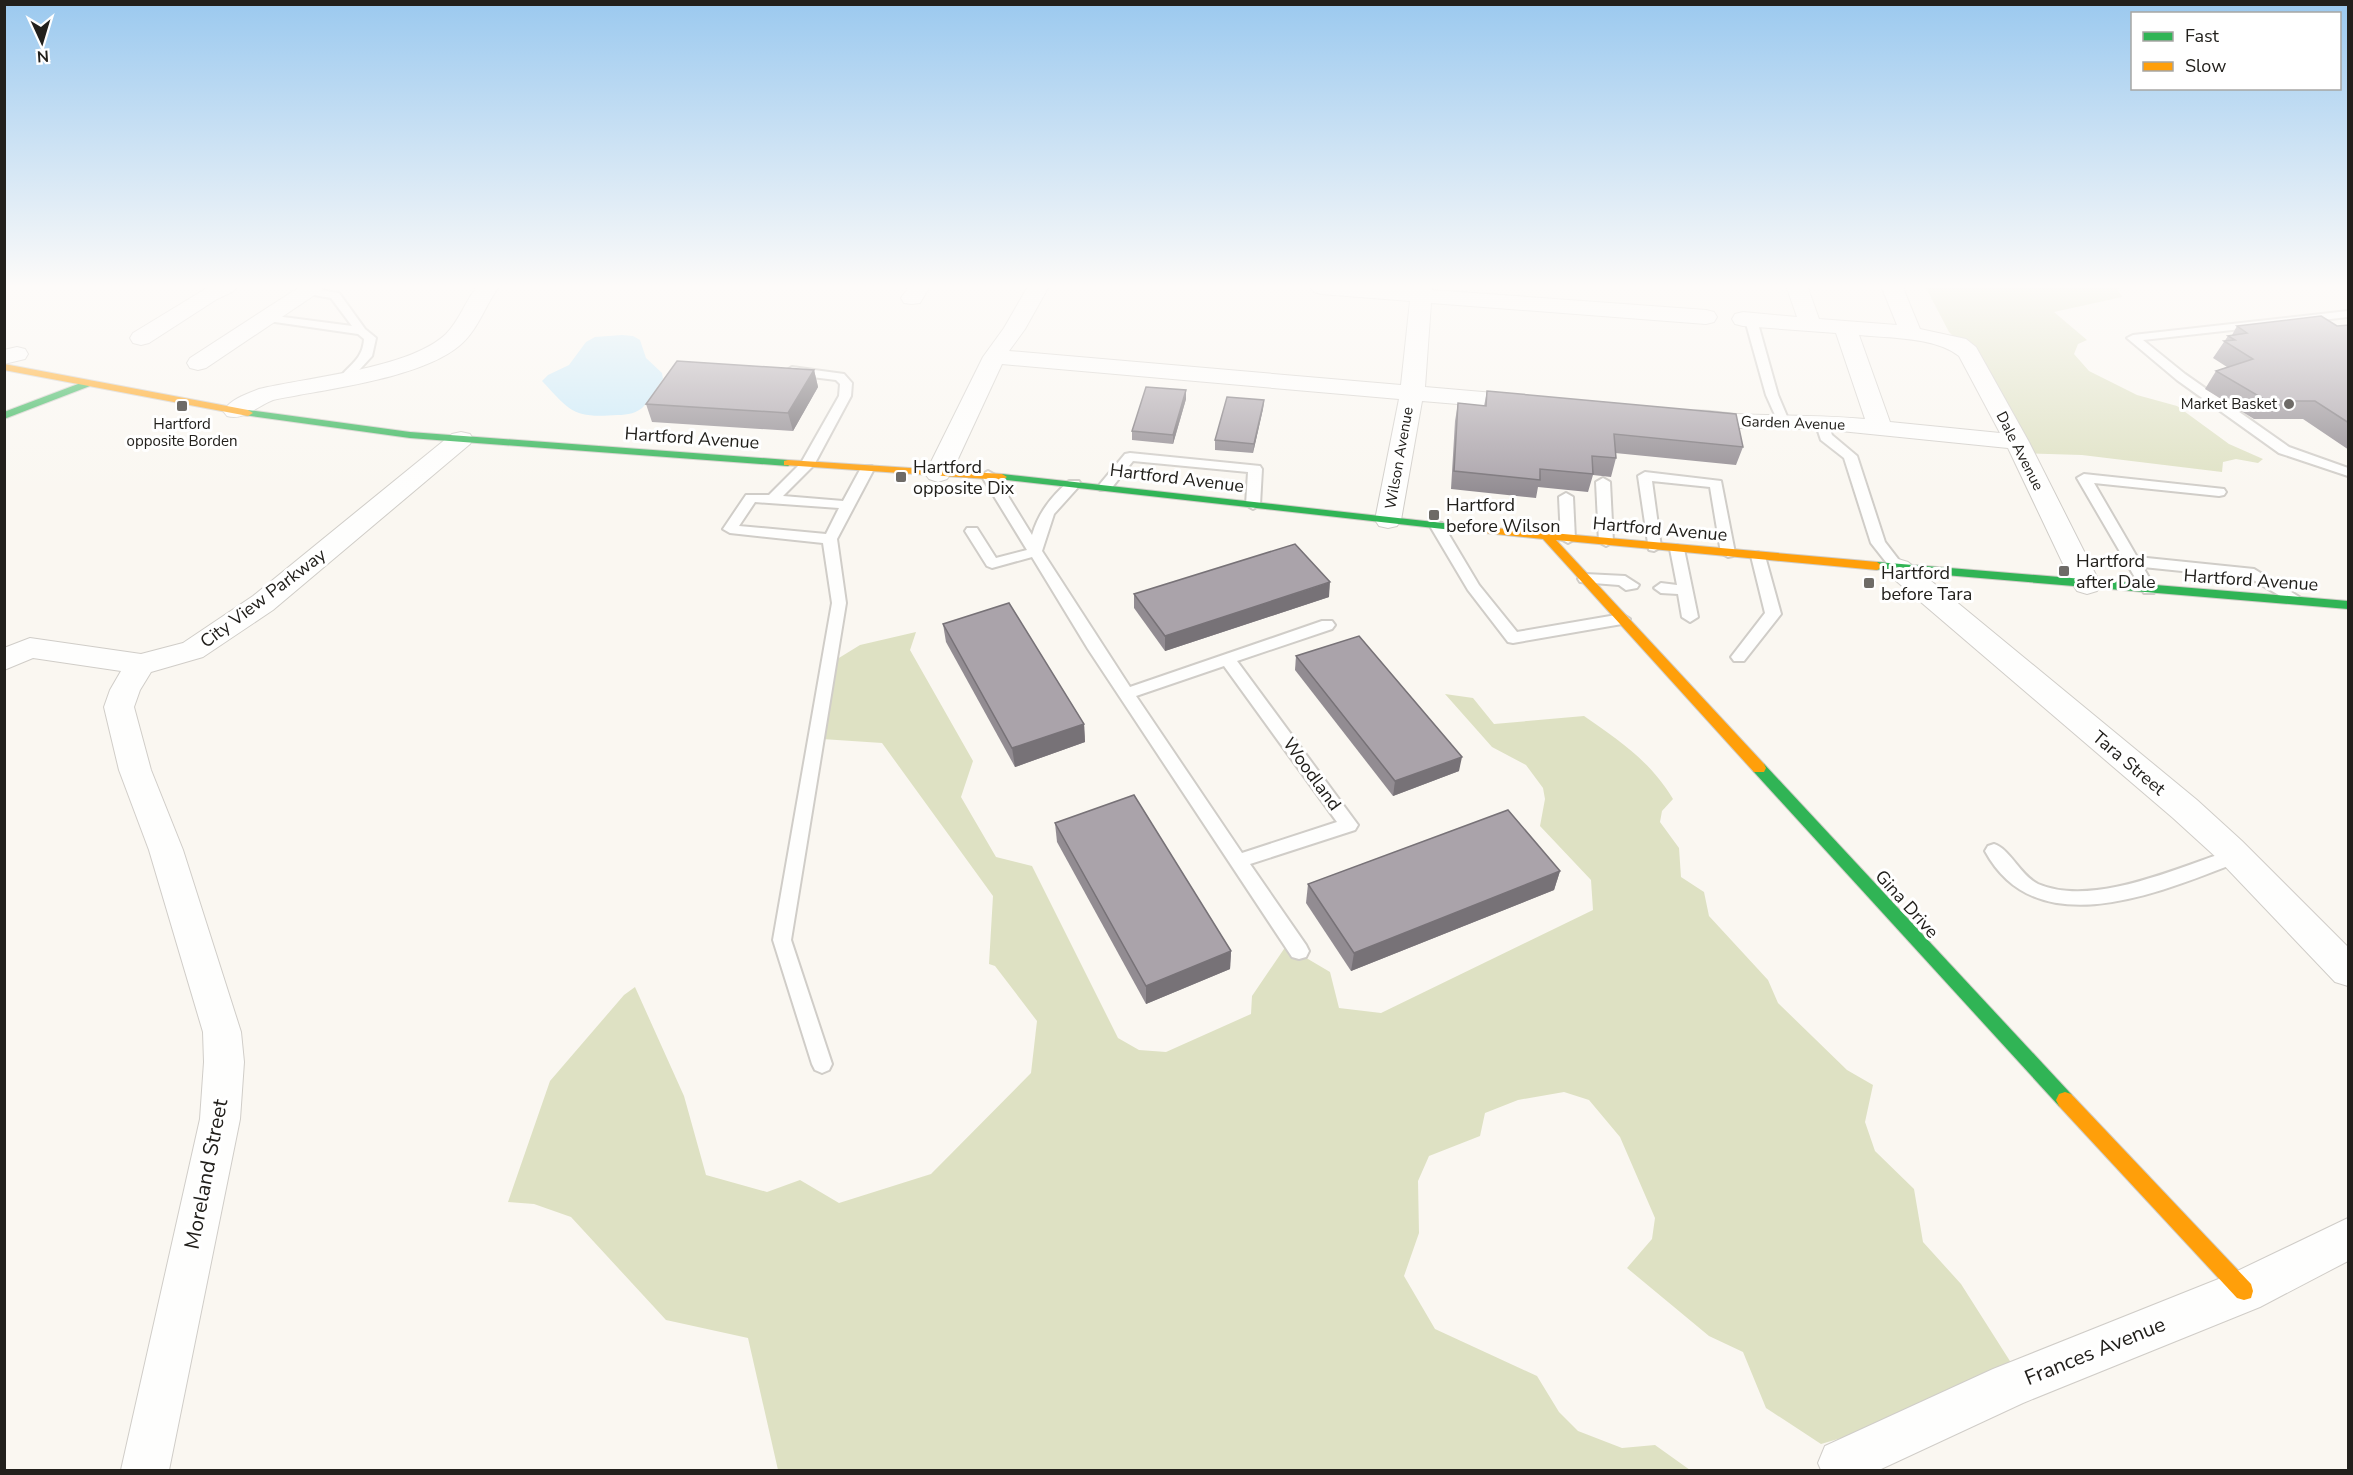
<svg xmlns="http://www.w3.org/2000/svg" width="2353" height="1475" font-family="'Nunito Sans',sans-serif">
  <style>
    .green { fill: #dee1c3 }
    .water { fill: #c8e9f9 }
    .lines { fill: none; stroke-linecap: round; stroke-linejoin: round }
    .lane-casing { stroke: #d0cdc8; stroke-width: 4 }
    .street-casing { stroke: #d0cdc8; stroke-width: 2 }
    .fast-casing { stroke: #d0cdc8; stroke-width: 2 }
    .slow-casing { stroke: #d0cdc8; stroke-width: 2 }
    .lane { fill: #fefefd; fill-rule: evenodd }
    .street { fill: #fefefd; fill-rule: evenodd }
    .fast { fill: #30b455; fill-rule: evenodd }
    .slow { fill: #ff9f0a; fill-rule: evenodd }
    .wall { fill: #928c92 }
    .shaded-wall { fill: #777277 }
    .building { fill: #aaa3aa; stroke: #777277; stroke-width: 1.5 }
    .poi-dot { fill: #6e6b67; stroke: #fff; stroke-width: 2 }
    .labels { text-anchor: middle; stroke-width: 6; stroke-linejoin: round; paint-order: stroke }
    .far-poi-label { font-size: 15px; fill: #22201c; stroke: #fff; text-anchor: end }
    .far-street-label { font-size: 15px; fill: #22201c; stroke: #fff }
    .street-label { font-size: 18px; fill: #22201c; stroke: #fff }
    .poi-label { font-size: 18px; fill: #22201c; stroke: #fff; text-anchor: start }
    .near-street-label { font-size: 21px; fill: #22201c; stroke: #fff }
  </style>
  <rect width="100%" height="100%" fill="#faf7f1"/>
  <g class="green">
    <polygon points="1926,288 2119,288 2118,290 2122,297 2054,312 2087,340 2078,344 2074,354 2089,371 2137,395 2177,406 2229,444 2263,459 2258,463 2236,459 2223,462 2222,472 2082,455 2017,453 1957,340 1949,332"/>
    <path d="M 916,632 L 910,650 L 973,761 L 961,797 L 996,857 L 1032,866 L 1118,1038 L 1139,1050 L 1166,1052 L 1251,1014 L 1252,996 L 1286,946 L 1330,972 L 1339,1008 L 1381,1013 L 1593,910 L 1591,880 L 1540,826 L 1545,799 L 1543,788 L 1526,765 L 1492,747 L 1445,694 L 1473,698 L 1494,724 L 1584,716 C 1619,740 1651,762 1673,799 L 1662,811 L 1660,822 L 1679,848 L 1681,877 L 1704,892 L 1709,916 L 1768,980 L 1778,1003 L 1847,1070 L 1873,1085 L 1865,1122 L 1875,1151 L 1914,1189 L 1923,1242 L 1961,1284 L 2015,1369 L 2022,1385 L 1821,1444 L 1766,1408 L 1743,1352 L 1709,1336 L 1627,1268 L 1652,1239 L 1655,1218 L 1620,1137 L 1589,1100 L 1564,1092 L 1518,1100 L 1485,1113 L 1480,1136 L 1429,1156 L 1418,1181 L 1419,1233 L 1404,1276 L 1435,1329 L 1537,1376 L 1559,1412 L 1578,1431 L 1622,1448 L 1655,1445 L 1690,1470 L 778,1470 L 748,1338 L 666,1320 L 571,1217 L 534,1204 L 508,1202 L 550,1081 L 624,995 L 635,987 L 684,1096 L 706,1175 L 767,1192 L 800,1180 L 839,1203 L 931,1174 L 1031,1073 L 1037,1021 L 995,966 L 989,964 L 993,896 L 882,743 L 807,738 L 815,712 L 821,669 L 860,645 Z"/>
  </g>
  <path class="water" d="M 622,335 L 633,336 L 640,340 L 646,358 L 662,373 L 663,379 C 656,388 651,399 644,406 C 638,413 627,415 618,415 C 573,418 572,413 542,381 L 548,375 L 569,365 L 586,342 L 595,337 Z"/>
  <g class="lines">
    <defs>
      <g id="lane">
        <path d="M 307,288 L 339,293 L 365,329 L 376,338 L 372,356 L 350,380 L 342,380 L 340,377 C 351,364 363,358 364,339 L 358,334 L 268,321 L 262,318 L 268,315 L 352,326 L 331,298 L 303,293 L 303,289 Z"/>
        <polygon points="2348,311 2348,317 2143,340 2185,374 2289,447 2348,468 2348,476 2279,453 2177,380 2127,338 2133,335"/>
        <polygon points="1751,317 1757,320 1778,395 1789,421 1787,424 1779,424 1766,395 1745,320"/>
        <path d="M 792,367 L 844,374 L 852,383 L 851,396 L 814,465 L 783,496 L 843,501 L 862,466 L 872,466 L 874,469 L 837,539 L 846,603 L 791,940 L 832,1064 L 829,1070 L 822,1073 L 815,1070 L 812,1064 L 773,940 L 832,603 L 823,543 L 730,533 L 723,529 L 746,495 L 769,495 L 801,463 L 839,396 L 840,384 L 836,380 L 788,374 L 786,371 ZM 755,502 L 839,508 L 826,534 L 739,526 Z"/>
        <polygon points="1821,418 1827,422 1832,435 1857,456 1885,542 1905,568 1903,571 1893,571 1871,543 1844,458 1821,440 1815,422"/>
        <polygon points="1130,453 1260,466 1262,469 1260,505 1253,509 1246,505 1248,472 1133,461 1110,490 1100,490 1098,487 1100,484 1125,454"/>
        <path d="M 988,471 L 995,475 L 1032,535 C 1039,512 1051,497 1069,481 L 1079,481 L 1081,484 L 1054,514 L 1042,551 L 1130,687 L 1322,621 L 1332,621 L 1335,625 L 1332,629 L 1237,661 L 1358,825 L 1355,830 L 1250,864 L 1306,945 L 1309,951 L 1306,957 L 1299,959 L 1292,957 L 1088,649 L 1032,557 L 992,568 L 987,566 L 965,531 L 967,528 L 977,528 L 996,558 L 1027,550 L 981,475 ZM 1224,666 L 1337,822 L 1242,853 L 1136,696 Z"/>
        <polygon points="1645,472 1721,481 1735,553 1733,556 1728,557 1721,553 1710,487 1652,481 1661,547 1654,551 1649,550 1638,476"/>
        <polygon points="2084,474 2224,489 2226,492 2224,495 2219,496 2094,483 2137,557 2254,569 2304,600 2302,603 2292,603 2250,578 2143,567 2156,590 2154,593 2144,593 2077,478"/>
        <polygon points="1603,478 1610,482 1613,542 1606,546 1599,542 1596,482"/>
        <polygon points="1566,493 1573,497 1575,539 1568,543 1561,539 1559,497"/>
        <polygon points="1437,522 1442,523 1479,585 1517,632 1622,614 1630,619 1622,624 1513,643 1508,642 1468,590 1430,526"/>
        <polygon points="1677,545 1684,549 1698,617 1690,622 1682,617 1678,594 1661,593 1654,588 1661,583 1677,585 1670,549"/>
        <polygon points="1758,552 1765,556 1781,614 1744,661 1734,661 1731,657 1765,613 1751,556"/>
        <polygon points="1585,574 1625,576 1639,585 1637,588 1626,590 1619,585 1580,582 1578,579"/>
        <path d="M 1994,844 C 2010,849 2020,875 2038,884 C 2094,908 2181,866 2235,849 L 2241,851 L 2244,856 L 2241,861 C 2165,890 2037,948 1985,851 L 1988,846 Z"/>
      </g>
      <g id="street">
        <polygon points="207,288 236,288 232,292 217,299 149,343 141,345 133,343 130,338 133,333"/>
        <polygon points="298,288 323,288 319,292 206,368 198,370 190,368 187,363 190,358"/>
        <path d="M 476,288 L 498,288 C 485,306 477,332 459,346 C 419,379 325,389 273,400 C 257,406 244,421 227,416 L 223,411 C 231,399 246,394 259,389 C 309,377 409,369 446,334 C 459,321 465,302 476,288 Z"/>
        <polygon points="908,288 929,288 920,303 912,304 904,303 901,298"/>
        <polygon points="1027,288 1048,288 1025,329 1009,351 1401,385 1410,301 1321,294 1314,292 1311,288 1432,288 1432,290 1706,310 1714,312 1717,317 1714,322 1706,324 1431,303 1425,387 1528,396 1536,398 1540,403 1536,408 1528,410 1422,401 1401,520 1397,526 1388,528 1379,526 1375,520 1399,399 1002,364 951,474 947,479 938,482 929,479 925,474 983,357 1004,328"/>
        <path d="M 1787,288 L 1808,288 L 1819,319 L 1897,325 L 1882,288 L 1903,288 L 1920,329 L 1966,339 L 1976,347 L 2029,442 L 2101,585 L 2097,591 L 2087,594 L 2077,591 L 2073,585 L 2008,448 L 1821,429 L 1735,428 L 1685,422 L 1682,417 L 1685,412 C 1702,408 1719,413 1736,414 C 1779,416 1822,415 1865,419 L 1836,333 L 1743,326 L 1735,324 L 1732,319 L 1735,314 L 1743,312 L 1797,317 ZM 1859,335 C 1888,338 1936,337 1959,356 L 2000,433 L 1890,422 Z"/>
        <polygon points="17,347 25,349 28,354 25,359 4,364 4,350"/>
        <polygon points="461,432 470,434 473,439 470,444 273,610 203,657 151,672 140,690 134,707 151,770 183,850 241,1032 244,1062 240,1119 169,1470 121,1470 200,1119 204,1062 203,1032 149,850 119,770 104,707 110,690 121,671 33,658 4,670 4,648 30,638 141,654 183,643 253,596 452,434"/>
        <polygon points="1898,559 1908,562 2197,800 2242,841 2348,947 2348,986 2335,982 2218,859 2173,818 1888,574 1884,568 1888,562"/>
        <polygon points="2348,1218 2348,1261 2260,1307 2023,1403 1879,1470 1821,1470 1818,1463 1825,1446 1993,1369 2231,1274"/>
      </g>
      <g id="fast">
        <polygon points="86,381 90,382 90,386 4,419 4,412"/>
        <polygon points="248,410 410,432 788,460 793,463 788,466 410,438 244,415 244,411"/>
        <polygon points="1002,474 1461,525 1467,528 1461,531 998,479 998,475"/>
        <polygon points="1877,562 2348,601 2348,609 1873,569 1871,566"/>
        <polygon points="1759,763 1764,764 2071,1094 2074,1100 2071,1106 2065,1108 2059,1106 1754,772 1752,768 1754,764"/>
      </g>
      <g id="slow">
        <polygon points="4,364 248,410 253,413 248,416 4,370"/>
        <polygon points="788,460 1002,474 1007,477 1002,480 784,465 784,461"/>
        <polygon points="1461,525 1877,562 1883,566 1877,570 1556,540 1764,764 1766,768 1764,772 1754,772 1543,539 1457,530 1455,528"/>
        <polygon points="2065,1092 2071,1094 2251,1284 2253,1291 2251,1298 2244,1300 2237,1298 2059,1106 2056,1100 2059,1094"/>
      </g>
    </defs>
    <use href="#lane" class="lane-casing"/>
    <use href="#street" class="street-casing"/>
    <use href="#fast" class="fast-casing"/>
    <use href="#slow" class="slow-casing"/>
    <use href="#lane" class="lane"/>
    <use href="#street" class="street"/>
    <use href="#fast" class="fast"/>
    <use href="#slow" class="slow"/>
  </g>
  <g class="wall">
    <polygon points="2349,325 2349,450 2303,419 2254,419 2205,389 2216,371 2227,367 2213,358 2228,336 2232,335 2237,326 2337,326"/>
    <polygon points="814,370 818,387 793,431 652,422 646,404"/>
    <polygon points="1186,390 1186,399 1173,444 1132,440 1132,431"/>
    <polygon points="1487,391 1743,447 1736,465 1615,453 1616,458 1611,477 1593,475 1588,492 1538,487 1536,498 1451,489 1455,421 1458,403 1484,406"/>
    <polygon points="1264,400 1263,409 1253,453 1215,450 1215,440"/>
    <polygon points="1134,594 1329,597 1165,651 1134,608"/>
    <polygon points="943,624 1084,724 1085,742 1015,767 946,642"/>
    <polygon points="1296,656 1459,771 1393,796 1295,670"/>
    <polygon points="1055,823 1231,951 1230,969 1146,1004 1057,842"/>
    <polygon points="1560,871 1554,890 1351,971 1306,903 1308,884"/>
  </g>
  <g class="shaded-wall">
    <polygon points="814,370 818,387 793,431 788,413"/>
    <polygon points="1186,390 1186,399 1173,444 1173,435"/>
    <polygon points="1264,400 1263,409 1253,453 1254,444"/>
    <polygon points="1330,582 1329,597 1165,651 1165,636"/>
    <polygon points="1084,724 1085,742 1015,767 1012,748"/>
    <polygon points="1462,757 1459,771 1393,796 1395,781"/>
    <polygon points="1560,871 1554,890 1351,971 1354,953"/>
    <polygon points="1231,951 1230,969 1146,1004 1146,986"/>
  </g>
  <g class="building">
    <polygon points="2321,316 2337,326 2349,325 2349,423 2315,401 2267,401 2216,371 2253,359 2224,341 2235,340 2228,336 2247,333 2237,326"/>
    <polygon points="677,361 814,370 788,413 646,404"/>
    <polygon points="1146,387 1186,390 1173,435 1132,431"/>
    <polygon points="1487,391 1736,414 1743,447 1614,434 1616,458 1592,456 1593,474 1540,469 1540,480 1454,471 1458,403 1486,406"/>
    <polygon points="1227,397 1264,400 1254,444 1215,440"/>
    <polygon points="1295,544 1330,582 1165,636 1134,594"/>
    <polygon points="1009,603 1084,724 1012,748 943,624"/>
    <polygon points="1359,636 1462,757 1395,781 1296,656"/>
    <polygon points="1134,795 1231,951 1146,986 1055,823"/>
    <polygon points="1508,810 1560,871 1354,953 1308,884"/>
  </g>
  <linearGradient id="sky" x2="0" y2="1"><stop stop-color="#9bc9ef"/><stop offset="0.58" stop-color="#fdfbf9"/><stop offset="1" stop-color="#fdfbf9" stop-opacity="0"/></linearGradient>
  <rect width="2353" height="494" fill="url(#sky)"/>
  <g class="poi-dot">
    <circle cx="2289" cy="404" r="6"/>
    <rect x="176" y="400" width="12" height="12" rx="3"/>
    <rect x="895" y="471" width="12" height="12" rx="3"/>
    <rect x="1428" y="509" width="12" height="12" rx="3"/>
    <rect x="2058" y="565" width="12" height="12" rx="3"/>
    <rect x="1863" y="577" width="12" height="12" rx="3"/>
  </g>
  <g class="labels">
    <g class="far-poi-label">
      <text x="2277" y="409">Market Basket</text>
      <text x="182" y="429" text-anchor="middle">Hartford<tspan x="182" dy="17">opposite Borden</tspan></text>
    </g>
    <g class="far-street-label">
      <text transform="translate(1793 423) rotate(2)" y="5">Garden Avenue</text>
      <text transform="translate(2020 451) rotate(63)" y="5">Dale Avenue</text>
      <text transform="translate(1399 458) rotate(-80)" y="5">Wilson Avenue</text>
    </g>
    <g class="street-label">
      <text transform="translate(692 438) rotate(4)" y="6">Hartford Avenue</text>
      <text transform="translate(1177 478) rotate(7)" y="6">Hartford Avenue</text>
      <text transform="translate(1660 529) rotate(5)" y="6">Hartford Avenue</text>
      <text transform="translate(2251 580) rotate(4)" y="6">Hartford Avenue</text>
      <text transform="translate(263 598) rotate(-37)" y="6">City View Parkway</text>
      <text transform="translate(2129 763) rotate(40)" y="6">Tara Street</text>
      <text transform="translate(1312 774) rotate(54)" y="6">Woodland</text>
      <text transform="translate(1907 904) rotate(48)" y="6">Gina Drive</text>
    </g>
    <g class="poi-label">
      <text x="913" y="473">Hartford<tspan x="913" dy="21">opposite Dix</tspan></text>
      <text x="1446" y="511">Hartford<tspan x="1446" dy="21">before Wilson</tspan></text>
      <text x="2076" y="567">Hartford<tspan x="2076" dy="21">after Dale</tspan></text>
      <text x="1881" y="579">Hartford<tspan x="1881" dy="21">before Tara</tspan></text>
    </g>
    <g class="near-street-label">
      <text transform="translate(206 1174) rotate(-79)" y="7">Moreland Street</text>
      <text transform="translate(2095 1351) rotate(-22)" y="7">Frances Avenue</text>
    </g>
  </g>
  <rect width="2353" height="1475" fill="none" stroke="#22201c" stroke-width="12"/>
  <rect x="2131" y="12" width="210" height="78" fill="#ffffff" stroke="#a7a6a4" stroke-width="1.5"/>
  <rect x="2143" y="32" width="30" height="9" fill="#30b455" stroke="#a7a6a4" stroke-width="1.5"/>
  <text x="2185" y="42" font-size="18" fill="#22201c">Fast</text>
  <rect x="2143" y="62" width="30" height="9" fill="#ff9f0a" stroke="#a7a6a4" stroke-width="1.5"/>
  <text x="2185" y="72" font-size="18" fill="#22201c">Slow</text>
  <g transform="translate(42 42) rotate(176)" stroke="#ffffff" stroke-width="4.5" paint-order="stroke">
  <path d="M0-4.5L10 22L0 15L-10 22Z" fill="#22201c"/>
  <text y="-9" font-size="16" font-weight="bold" text-anchor="middle" fill="#22201c">N</text>
  </g>
</svg>
